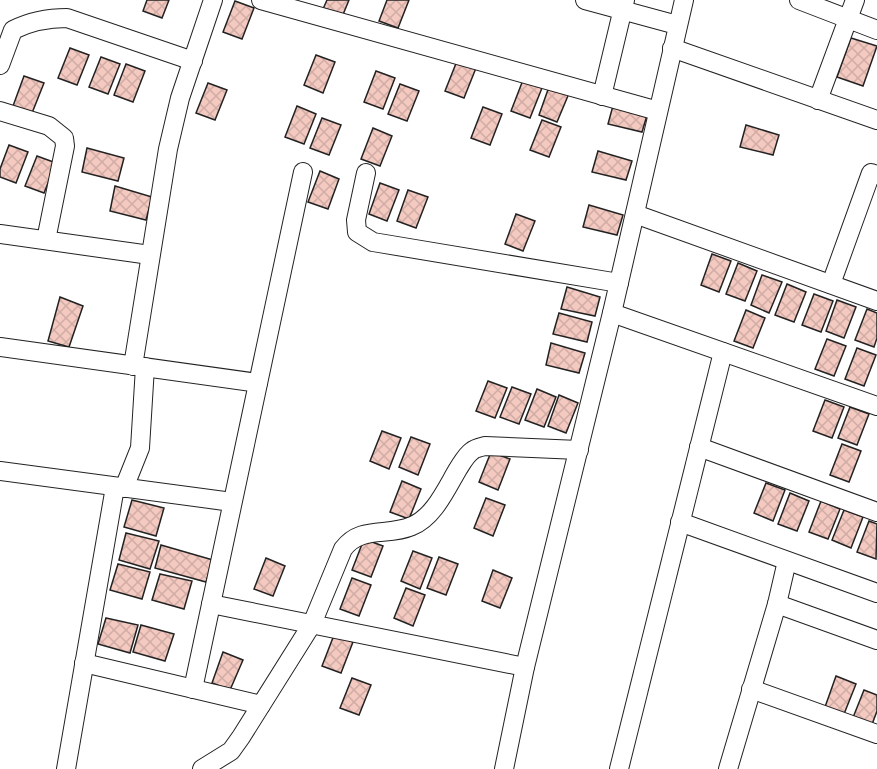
<svg xmlns="http://www.w3.org/2000/svg" width="877" height="769" font-family="Helvetica,sans-serif">
  <style>
    .building { fill: url(#building-cross-hatch); stroke: #222; stroke-width: 1.5 }
    .lines { fill: none; stroke-linecap: round; stroke-linejoin: round }
    .street-casing { stroke: #222; stroke-width: 20 }
    .street { stroke: #fff; stroke-width: 18 }
  </style>
  <defs>
    <pattern id="building-cross-hatch" width="8" height="8" patternUnits="userSpaceOnUse" patternTransform="scale(1.5)"><rect width="8" height="8" fill="#f3c9c0"/><path d="M0 0l8 8M0 8l8-8" fill="none" stroke="#d0aca5"/></pattern>
  </defs>
  <rect width="100%" height="100%" fill="#fff"/>
  <g class="building">
    <polygon points="147,0 169,0 162,18 143,11"/>
    <polygon points="327,0 349,0 342,17 323,9"/>
    <polygon points="387,0 409,0 398,28 379,21"/>
    <polygon points="235,1 254,8 242,39 223,32"/>
    <polygon points="851,38 877,46 863,86 837,77"/>
    <polygon points="70,48 89,55 77,85 58,78"/>
    <polygon points="316,55 335,62 323,93 304,85"/>
    <polygon points="101,57 120,64 108,94 89,87"/>
    <polygon points="457,61 476,68 464,98 445,91"/>
    <polygon points="126,64 145,71 133,102 114,95"/>
    <polygon points="376,71 395,78 383,109 364,102"/>
    <polygon points="24,76 44,83 32,113 13,106"/>
    <polygon points="523,80 542,88 530,118 511,111"/>
    <polygon points="208,83 227,90 215,120 196,113"/>
    <polygon points="400,84 419,91 407,121 388,114"/>
    <polygon points="550,84 570,91 557,122 539,115"/>
    <polygon points="614,102 648,112 642,132 608,124"/>
    <polygon points="297,106 316,114 304,144 285,137"/>
    <polygon points="483,107 502,114 490,145 471,138"/>
    <polygon points="322,118 341,125 329,155 310,148"/>
    <polygon points="542,120 561,127 549,157 530,150"/>
    <polygon points="746,125 779,135 773,155 740,147"/>
    <polygon points="373,128 392,136 380,166 361,159"/>
    <polygon points="9,145 28,152 16,183 0,177 0,169"/>
    <polygon points="87,148 124,158 118,181 82,172"/>
    <polygon points="598,151 632,161 626,180 592,172"/>
    <polygon points="37,156 56,163 44,193 25,186"/>
    <polygon points="320,171 339,179 328,209 308,202"/>
    <polygon points="380,183 399,190 387,221 369,214"/>
    <polygon points="115,186 152,197 146,220 110,211"/>
    <polygon points="408,190 428,197 416,228 397,221"/>
    <polygon points="589,205 623,215 617,235 583,227"/>
    <polygon points="516,214 535,221 523,251 505,244"/>
    <polygon points="712,254 731,261 719,292 701,285"/>
    <polygon points="738,263 757,271 745,301 726,294"/>
    <polygon points="762,275 782,282 769,313 751,305"/>
    <polygon points="787,284 806,292 794,322 775,315"/>
    <polygon points="567,287 600,297 595,316 561,309"/>
    <polygon points="814,294 833,301 821,332 802,325"/>
    <polygon points="60,297 83,306 69,347 48,341"/>
    <polygon points="837,300 856,307 844,338 826,331"/>
    <polygon points="867,309 877,313 877,338 874,347 855,340"/>
    <polygon points="746,310 765,318 753,348 734,341"/>
    <polygon points="559,313 592,322 587,342 553,334"/>
    <polygon points="827,339 846,346 834,376 815,369"/>
    <polygon points="551,343 585,353 579,373 546,365"/>
    <polygon points="857,348 876,355 864,386 845,379"/>
    <polygon points="488,381 507,388 495,418 476,411"/>
    <polygon points="512,387 531,394 519,424 500,417"/>
    <polygon points="537,389 556,397 544,427 525,420"/>
    <polygon points="559,395 578,403 566,433 548,426"/>
    <polygon points="825,400 844,407 832,438 813,431"/>
    <polygon points="850,407 869,414 857,445 838,438"/>
    <polygon points="382,431 401,438 389,469 370,461"/>
    <polygon points="411,437 430,444 418,475 399,467"/>
    <polygon points="842,444 861,451 849,482 830,475"/>
    <polygon points="491,452 510,459 498,490 479,482"/>
    <polygon points="402,481 421,489 409,519 390,512"/>
    <polygon points="766,483 785,490 773,521 754,513"/>
    <polygon points="790,493 809,501 797,531 778,524"/>
    <polygon points="486,498 505,505 493,536 474,528"/>
    <polygon points="132,500 164,508 156,536 124,527"/>
    <polygon points="821,501 840,509 828,539 809,532"/>
    <polygon points="844,510 863,517 851,548 832,540"/>
    <polygon points="869,521 877,524 876,559 857,552"/>
    <polygon points="126,533 159,541 150,569 119,560"/>
    <polygon points="364,539 383,546 371,577 352,570"/>
    <polygon points="161,545 213,560 206,582 155,568"/>
    <polygon points="413,551 432,558 420,589 401,581"/>
    <polygon points="439,557 458,564 446,595 427,588"/>
    <polygon points="266,558 285,566 273,596 254,589"/>
    <polygon points="118,564 150,572 142,599 110,590"/>
    <polygon points="493,570 512,578 500,608 482,601"/>
    <polygon points="160,574 192,581 184,609 152,600"/>
    <polygon points="352,578 371,585 359,616 340,609"/>
    <polygon points="406,588 425,595 413,626 394,618"/>
    <polygon points="106,618 138,625 130,653 98,644"/>
    <polygon points="141,625 174,634 165,661 133,652"/>
    <polygon points="334,635 353,642 341,673 322,666"/>
    <polygon points="223,652 243,660 230,690 212,683"/>
    <polygon points="836,676 856,684 844,714 825,707"/>
    <polygon points="352,678 371,685 359,715 340,708"/>
    <polygon points="864,690 877,695 877,711 871,727 852,720"/>
  </g>
  <g class="lines">
    <defs>
      <g id="street">
        <polyline points="261,0 658,111"/>
        <polyline points="585,0 677,25"/>
        <polyline points="799,0 877,30"/>
        <polyline points="672,48 877,120"/>
        <path d="M 0,65 L 13,30 C 31,21 47,18 67,18 L 193,61"/>
        <polyline points="602,96 625,0"/>
        <polyline points="818,100 855,0"/>
        <polyline points="0,111 49,126 64,138 65,146 46,240"/>
        <polyline points="366,173 356,220 357,232 373,242 619,283"/>
        <polyline points="635,214 877,301"/>
        <polyline points="0,234 150,255"/>
        <polyline points="831,284 871,173 877,175"/>
        <polyline points="612,313 877,406"/>
        <polyline points="0,347 258,383"/>
        <polyline points="133,366 168,149 180,98 213,0"/>
        <polyline points="699,447 877,512"/>
        <polyline points="0,471 232,502"/>
        <polyline points="124,488 140,448 145,367"/>
        <polyline points="680,522 877,593"/>
        <polyline points="211,604 525,667"/>
        <polyline points="777,604 877,640"/>
        <polyline points="84,663 261,705"/>
        <polyline points="193,689 303,172"/>
        <polyline points="751,689 877,734"/>
        <polyline points="66,769 115,487"/>
        <path d="M 202,769 L 231,751 L 241,737 L 312,624 L 343,549 C 361,525 387,537 412,526 C 434,517 446,489 458,469 C 462,463 466,455 472,451 C 475,448 481,447 485,446 L 579,450"/>
        <polyline points="504,769 525,667 612,313 684,0"/>
        <polyline points="619,769 723,352"/>
        <polyline points="728,769 777,604 787,561"/>
      </g>
    </defs>
    <use href="#street" class="street-casing"/>
    <use href="#street" class="street"/>
  </g>
</svg>
